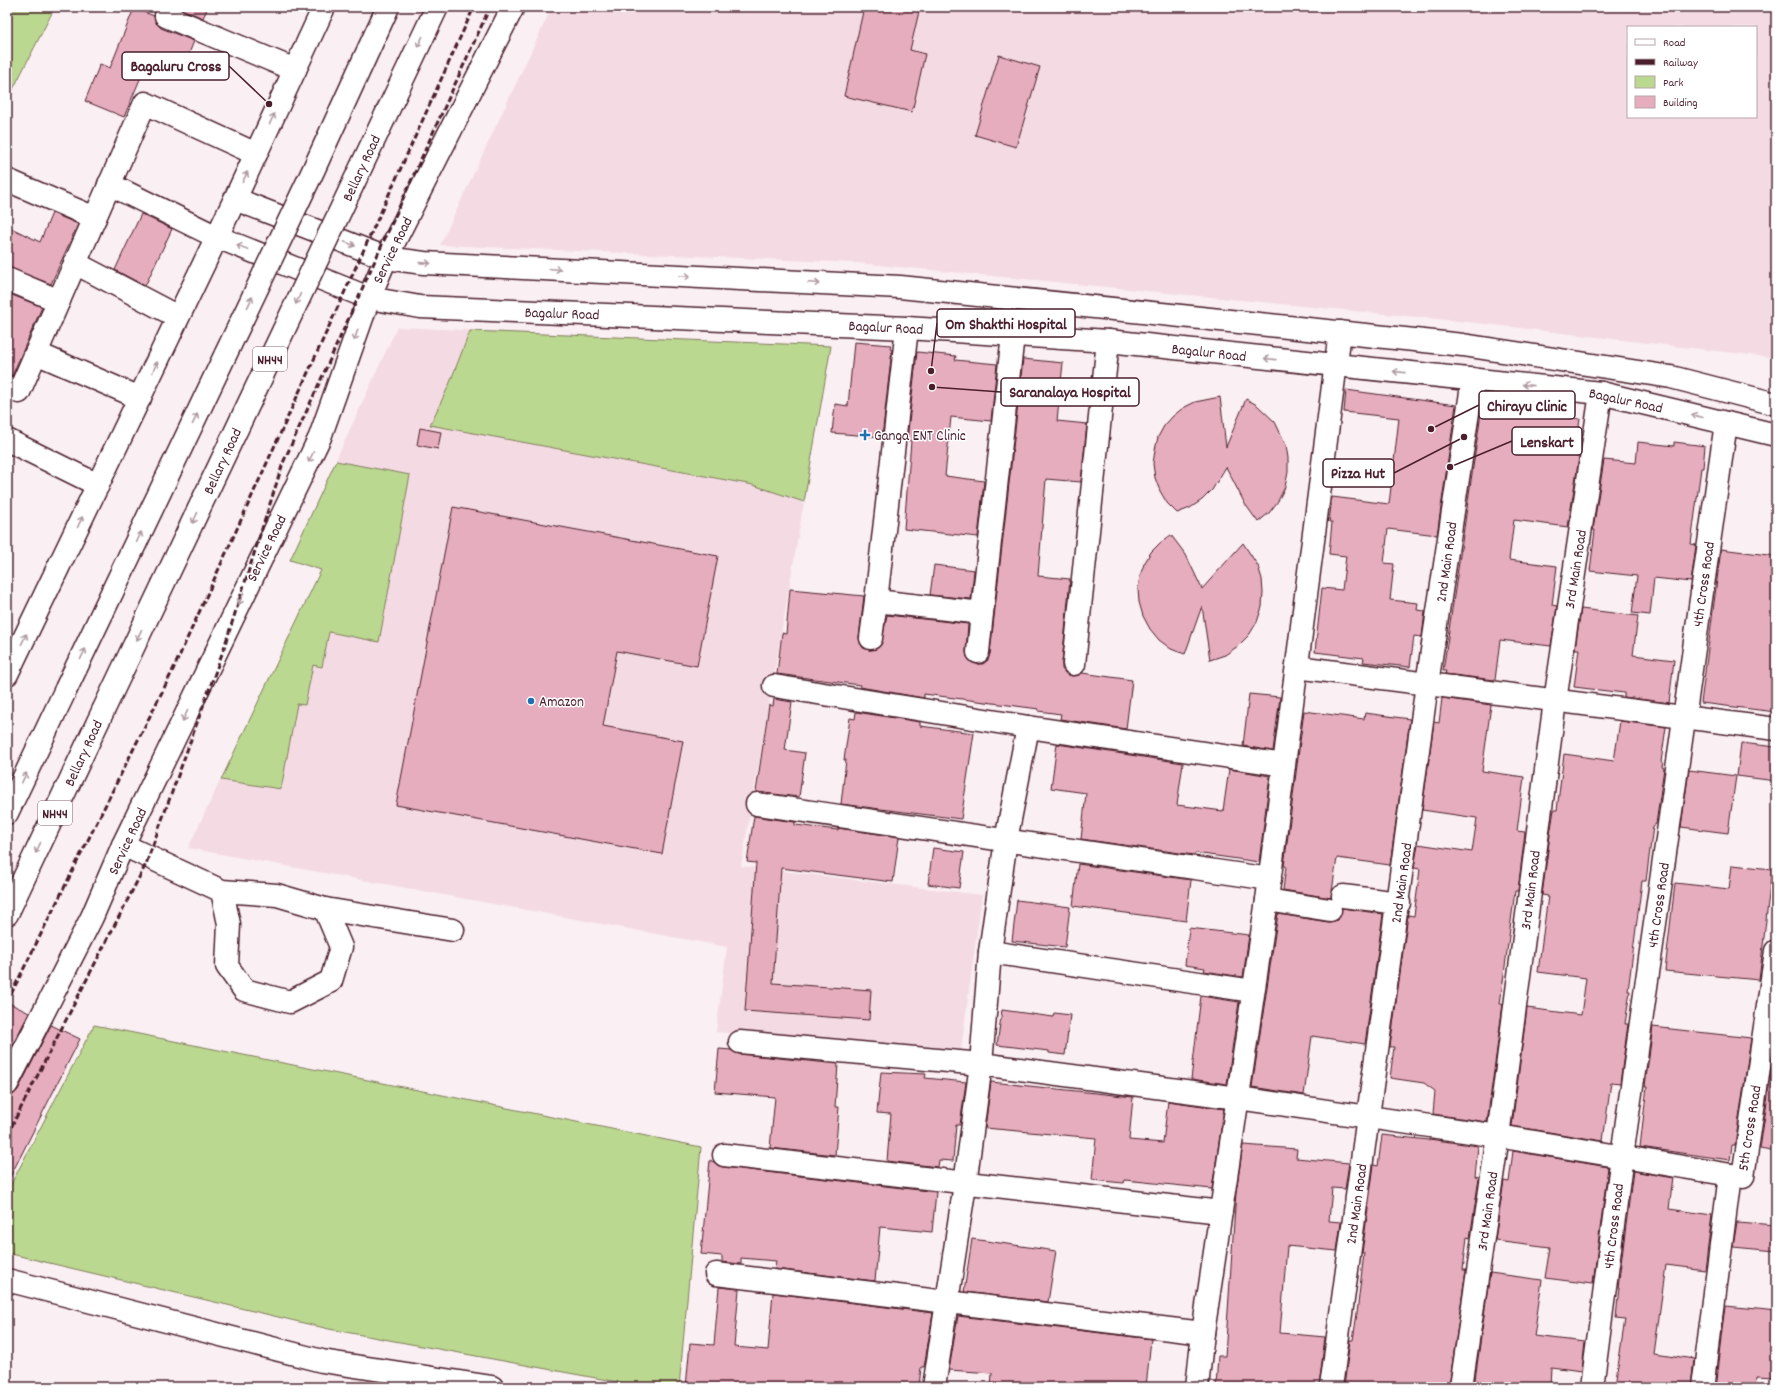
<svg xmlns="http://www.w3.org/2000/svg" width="1783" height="1394" font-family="Dekko,sans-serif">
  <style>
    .built { fill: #f4dbe3; fill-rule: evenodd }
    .green { fill: #bbd890; stroke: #827c5e }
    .building { fill: #e6adbf; stroke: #4a1f2b }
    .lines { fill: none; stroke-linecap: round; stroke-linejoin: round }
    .minor-casing { stroke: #4a1f2b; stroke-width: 25 }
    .major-casing { stroke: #4a1f2b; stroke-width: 25 }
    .highway-casing { stroke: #4a1f2b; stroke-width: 25 }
    .minor { stroke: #fff; stroke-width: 22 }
    .major { stroke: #fff; stroke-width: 22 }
    .highway { stroke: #fff; stroke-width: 22 }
    .rail { stroke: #4a1f2b; stroke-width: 3; stroke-dasharray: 6 3; stroke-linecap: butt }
    .highway-bridge-casing { stroke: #4a1f2b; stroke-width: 25; stroke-linecap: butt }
    .highway-bridge { stroke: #fff; stroke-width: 22 }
    .oneway { stroke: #ae9aa0 }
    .poi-dot { fill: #1f6fb2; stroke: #fff; stroke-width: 1.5 }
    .labels { text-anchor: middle; stroke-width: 3; stroke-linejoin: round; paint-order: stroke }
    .shield { fill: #fff; stroke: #80626b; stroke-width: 1 }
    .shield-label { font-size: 14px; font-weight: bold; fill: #4a1f2b }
    .street-label { font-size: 15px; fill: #4a1f2b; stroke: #fff }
    .poi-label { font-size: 15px; fill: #4a1f2b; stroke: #fff; text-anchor: start }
    .leader { fill: none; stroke: #4a1f2b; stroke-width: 1.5 }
    .callout-dot { fill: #4a1f2b; stroke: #fff; stroke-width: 1.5 }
    .callout { fill: #fff; stroke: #4a1f2b; stroke-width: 1.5 }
    .callout-label { font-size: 16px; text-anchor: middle; font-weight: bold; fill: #4a1f2b }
  </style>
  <rect width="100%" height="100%" fill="#faeff2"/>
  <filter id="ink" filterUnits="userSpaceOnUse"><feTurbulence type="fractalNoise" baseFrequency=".025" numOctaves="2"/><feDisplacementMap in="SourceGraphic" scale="8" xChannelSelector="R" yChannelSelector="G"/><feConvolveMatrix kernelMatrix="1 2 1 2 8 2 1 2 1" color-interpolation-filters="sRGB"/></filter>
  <g filter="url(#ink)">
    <g class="built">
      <path d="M 552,7 L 1776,7 L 1776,358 L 1468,322 L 857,263 L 440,245 ZM 1628,27 L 1756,27 L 1756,117 L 1628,117 Z"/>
      <polygon points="397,327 831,346 741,866 982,895 961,1050 716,1032 727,947 188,848 321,570 290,560"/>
    </g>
    <g class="green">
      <polygon points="7,7 55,7 7,101"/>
      <polygon points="470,331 831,346 804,502 753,485 430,425 449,385"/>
      <polygon points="336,461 410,475 379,642 329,632 322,667 313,665 305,705 297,704 281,789 221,780 321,570 290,560"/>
      <polygon points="94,1025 701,1147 679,1387 645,1387 329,1329 7,1253 7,1192"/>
    </g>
    <g class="building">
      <polygon points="177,7 208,7 203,18"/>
      <polygon points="864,7 920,7 910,50 925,54 912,112 844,96"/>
      <polygon points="134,8 154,16 156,23 161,28 194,41 184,66 151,53 124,117 85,101 100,64 110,68"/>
      <polygon points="999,55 1040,67 1016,147 975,135"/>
      <polygon points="52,213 78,224 51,284 7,267 7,226 40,242"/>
      <polygon points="141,214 172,229 145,286 115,270"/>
      <polygon points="7,293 42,307 12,376 7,375"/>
      <polygon points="854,342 891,345 890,349 892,350 882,437 832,433 835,404 848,406"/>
      <polygon points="917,352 956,356 955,360 997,364 991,421 951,417 945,476 984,481 978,537 904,529 911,441 907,440"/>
      <polygon points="1023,359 1063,363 1057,421 1087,424 1081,482 1046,479 1038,576 1070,579 1062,663 1062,669 1066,674 1072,676 1082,673 1132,680 1126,729 1060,719 1061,714 1038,711 1039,709 924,694 924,698 860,687 860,685 777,674 782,633 786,634 790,589 864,596 859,637 860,643 863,648 869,650 876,649 881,645 887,615 968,624 966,651 967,657 971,662 976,664 983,664 988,660 990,653"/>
      <polygon points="1346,390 1456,405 1437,535 1388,529 1384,563 1394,564 1390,600 1418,603 1417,610 1425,611 1422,637 1414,636 1410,667 1363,662 1364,658 1315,652 1322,588 1342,590 1346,556 1329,554 1332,522 1329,522 1332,497 1389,504 1399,418 1344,412"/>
      <polygon points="1220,397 1226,447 1246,399 1257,405 1275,422 1286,445 1288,458 1288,472 1285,487 1278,501 1269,513 1258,522 1245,504 1226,467 1212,490 1202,500 1190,508 1177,513 1167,503 1160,491 1155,478 1153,464 1155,450 1158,437 1164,426 1173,416 1183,408 1195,402"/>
      <polygon points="1482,406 1580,419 1575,456 1579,457 1568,527 1514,520 1509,560 1557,566 1552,605 1557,606 1551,646 1500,640 1495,680 1445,674 1446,671 1443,671"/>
      <polygon points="420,428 441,432 438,449 417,445"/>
      <polygon points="1638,442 1674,446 1674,442 1705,446 1703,468 1701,468 1691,544 1696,545 1691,582 1654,578 1650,615 1632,613 1637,576 1590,571 1595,530 1593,530 1604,460 1636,463"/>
      <polygon points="453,507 718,556 697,666 617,651 603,726 683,741 662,854 396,805"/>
      <polygon points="1171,535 1186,555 1202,589 1243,543 1258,566 1262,579 1263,593 1262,607 1257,622 1249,635 1238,646 1225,655 1210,660 1202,606 1185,654 1171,649 1159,640 1150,629 1143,616 1139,602 1138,589 1140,576 1144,564 1151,552 1160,543"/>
      <polygon points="1721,549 1776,556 1776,712 1701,703"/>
      <polygon points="934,565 974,570 971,599 930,595"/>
      <polygon points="1581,609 1638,616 1633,655 1674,660 1669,703 1624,697 1624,693 1574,687 1579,649 1575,649"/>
      <polygon points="1249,694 1280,697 1273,751 1243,746"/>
      <polygon points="1442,698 1491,705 1482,771 1524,777 1517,831 1525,832 1518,891 1515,891 1500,1004 1503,1004 1487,1122 1433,1114 1435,1091 1424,1083 1390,1078 1394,1047 1390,1047 1408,915 1414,916 1420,869 1414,868 1418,844 1472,852 1477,818 1422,810 1434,722 1439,723"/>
      <polygon points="774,699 792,702 785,750 805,753 799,797 756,792 769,705 773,706"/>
      <polygon points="1304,711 1364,719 1365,713 1410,719 1390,865 1337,858 1331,898 1283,890 1286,866 1284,866"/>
      <polygon points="856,712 920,722 920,726 974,733 961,819 841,804 846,760 844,760 850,718 855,719"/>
      <polygon points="1620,721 1666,727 1661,762 1663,762 1662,767 1664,768 1656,824 1653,826 1646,881 1642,881 1628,991 1630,991 1625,1024 1628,1024 1620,1083 1611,1082 1603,1141 1512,1126 1527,1008 1581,1015 1586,978 1538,972 1548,896 1542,895 1550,835 1554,810 1557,810 1564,754 1614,761"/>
      <polygon points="1741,743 1776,747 1776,781 1737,776"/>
      <polygon points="1057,744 1183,763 1177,805 1223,811 1229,769 1270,776 1259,862 1195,853 1194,855 1081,839 1086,793 1051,788"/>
      <polygon points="1689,770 1736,776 1728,833 1681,827"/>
      <polygon points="754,816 795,822 795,825 838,830 838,828 899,837 893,882 781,868 773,983 871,990 869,1020 745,1011 756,863 747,862"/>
      <polygon points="933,848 964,852 959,888 928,884"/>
      <polygon points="1078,864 1191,880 1186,921 1073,906"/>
      <polygon points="1732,865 1772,869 1759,980 1665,971 1675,883 1729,889"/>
      <polygon points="1017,900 1070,907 1065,947 1012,941"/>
      <polygon points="1342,908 1383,914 1365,1044 1312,1036 1304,1095 1252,1087 1278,914 1328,922 1335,921 1339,918"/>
      <polygon points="1189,928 1249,935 1243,977 1204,971 1205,968 1185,965"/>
      <polygon points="1201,996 1239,1002 1227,1084 1191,1079"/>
      <polygon points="7,1002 29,1013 7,1056"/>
      <polygon points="1002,1010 1053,1017 1054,1013 1070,1015 1065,1055 1049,1053 1049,1051 997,1045"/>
      <polygon points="51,1025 80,1039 7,1183 7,1096 13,1095 18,1090"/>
      <polygon points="1653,1027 1751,1038 1735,1145 1732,1145 1730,1160 1640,1147 1647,1086 1645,1086"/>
      <polygon points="1776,1041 1776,1152 1760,1149"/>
      <polygon points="719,1049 731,1050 739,1054 838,1064 835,1107 839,1107 835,1155 770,1148 775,1097 715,1092"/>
      <polygon points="881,1072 926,1074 925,1078 966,1082 960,1125 956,1125 953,1161 939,1160 938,1167 887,1161 891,1114 877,1113"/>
      <polygon points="991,1082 1133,1097 1129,1140 1163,1143 1168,1101 1224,1109 1212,1189 1125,1180 1124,1183 1092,1180 1096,1138 985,1128"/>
      <polygon points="1382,1135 1429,1140 1429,1139 1478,1146 1475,1177 1479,1178 1470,1238 1467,1237 1463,1270 1466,1270 1449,1387 1344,1387 1350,1340 1353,1340 1357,1313 1364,1253 1362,1253 1374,1165 1378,1166"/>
      <polygon points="1243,1145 1297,1149 1296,1158 1349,1163 1345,1189 1332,1188 1329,1221 1341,1222 1337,1251 1287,1246 1280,1333 1325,1337 1319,1387 1216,1387 1218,1356 1225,1356 1236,1192"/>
      <polygon points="1513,1151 1608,1167 1593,1284 1545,1278 1550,1247 1495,1240 1504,1181 1509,1182"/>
      <polygon points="710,1160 723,1167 936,1192 932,1232 880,1227 875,1281 775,1269 776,1261 741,1258 741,1264 722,1262 722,1256 701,1254"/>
      <polygon points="1633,1171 1673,1178 1669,1209 1712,1215 1705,1270 1666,1265 1654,1353 1694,1359 1691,1387 1615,1387 1625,1319 1616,1318 1619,1287 1618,1287"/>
      <polygon points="1737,1222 1776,1225 1776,1251 1733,1247"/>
      <polygon points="972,1239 1056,1251 1048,1302 964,1292"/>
      <polygon points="1490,1273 1542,1280 1534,1336 1585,1342 1582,1371 1551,1367 1550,1387 1474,1387"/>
      <polygon points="719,1287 739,1289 734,1347 768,1350 773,1293 933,1313 924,1367 921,1367 919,1387 686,1387 690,1343 714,1345"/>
      <polygon points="1726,1306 1776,1311 1776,1377 1757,1376 1756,1387 1716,1387"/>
      <polygon points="958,1316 1151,1339 1146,1387 991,1387 992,1373 949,1370"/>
    </g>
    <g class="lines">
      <defs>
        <g id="minor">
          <polyline points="166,16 295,70"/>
          <polyline points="7,180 95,218"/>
          <polyline points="109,184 217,237"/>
          <polyline points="75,263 178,317"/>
          <polyline points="7,279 59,301"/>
          <polyline points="907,328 876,601 982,613 1013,335"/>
          <polyline points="36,353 140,398"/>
          <polyline points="7,387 19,392 145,103 256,154"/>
          <polyline points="7,440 98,485"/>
          <polyline points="871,638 876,601"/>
          <polyline points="978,652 982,613"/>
          <polyline points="1074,664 1108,341"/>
          <polyline points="1297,667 1776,729"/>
          <polyline points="774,686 1028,727 1284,765 1340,332"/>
          <polyline points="757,804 1270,879"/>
          <polyline points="123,845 222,891 229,924 227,966 244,990 290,1002 331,981 341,947 325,909 277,895 222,891"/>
          <polyline points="1343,896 1399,903"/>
          <polyline points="1267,900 1330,910"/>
          <polyline points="325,909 453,930"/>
          <polyline points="990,952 1253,991"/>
          <polyline points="740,1042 981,1064 1238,1098 1498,1136 1743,1177 1776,951"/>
          <polyline points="724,1155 1221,1212"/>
          <polyline points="716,1274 1203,1333"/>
          <polyline points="7,1280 322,1361 492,1387"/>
          <polyline points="934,1387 965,1184 981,1064 990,952 1006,840 1028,727"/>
          <polyline points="1197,1387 1203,1333 1267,900 1284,765"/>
          <polyline points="1331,1387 1427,684 1473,379"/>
          <polyline points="1461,1387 1498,1136 1555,701 1601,393"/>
          <polyline points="1592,1387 1622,1156 1726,423"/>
          <polyline points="1703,1387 1730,1175"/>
        </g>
        <g id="major">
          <polyline points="235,199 386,258 424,263 900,287 1463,345 1671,377 1776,404"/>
          <polyline points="217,237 369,298 420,307 907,328 1108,341 1601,393 1776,435"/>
          <polyline points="7,674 235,199 324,7"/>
          <polyline points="7,1084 92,917 123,845 320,437 369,298 386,258 513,7"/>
        </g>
        <g id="highway">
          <polyline points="7,813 66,689"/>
          <polyline points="7,914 103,711"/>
        </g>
      </defs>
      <use href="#minor" class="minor-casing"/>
      <use href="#major" class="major-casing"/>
      <use href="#highway" class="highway-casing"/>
      <use href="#minor" class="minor"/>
      <use href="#major" class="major"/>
      <use href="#highway" class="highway"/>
      <g class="rail">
        <polyline points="7,1002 172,672 474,7"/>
        <polyline points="7,1135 146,864 223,651 283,463 490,7"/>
      </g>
      <defs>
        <g id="highway-bridge">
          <polyline points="66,689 312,173 388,7"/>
          <polyline points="103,711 437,7"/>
        </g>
      </defs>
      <use href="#highway-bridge" class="highway-bridge-casing"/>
      <use href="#highway-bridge" class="highway-bridge"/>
    </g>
    <defs><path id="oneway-shaft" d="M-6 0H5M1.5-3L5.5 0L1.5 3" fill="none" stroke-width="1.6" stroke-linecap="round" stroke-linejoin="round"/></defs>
    <g class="oneway">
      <use href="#oneway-shaft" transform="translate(420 42) rotate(115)"/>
      <use href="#oneway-shaft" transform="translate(272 119) rotate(-65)"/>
      <use href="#oneway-shaft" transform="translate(245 177) rotate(-65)"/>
      <use href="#oneway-shaft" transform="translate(350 244) rotate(21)"/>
      <use href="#oneway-shaft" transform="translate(242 247) rotate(-158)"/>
      <use href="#oneway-shaft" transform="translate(425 263) rotate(4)"/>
      <use href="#oneway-shaft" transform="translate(555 269) rotate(3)"/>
      <use href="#oneway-shaft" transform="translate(685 276) rotate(3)"/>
      <use href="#oneway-shaft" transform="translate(814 283) rotate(3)"/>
      <use href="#oneway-shaft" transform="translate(298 299) rotate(115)"/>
      <use href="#oneway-shaft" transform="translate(250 302) rotate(-65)"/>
      <use href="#oneway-shaft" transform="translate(356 335) rotate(109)"/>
      <use href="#oneway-shaft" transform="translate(1270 359) rotate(-174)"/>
      <use href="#oneway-shaft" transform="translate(155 367) rotate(-65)"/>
      <use href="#oneway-shaft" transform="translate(1399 372) rotate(-174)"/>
      <use href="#oneway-shaft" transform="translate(1528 385) rotate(-174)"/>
      <use href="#oneway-shaft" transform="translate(1697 416) rotate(-166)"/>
      <use href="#oneway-shaft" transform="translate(195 419) rotate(-65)"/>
      <use href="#oneway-shaft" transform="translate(311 457) rotate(116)"/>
      <use href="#oneway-shaft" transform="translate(195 518) rotate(115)"/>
      <use href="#oneway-shaft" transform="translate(80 522) rotate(-65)"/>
      <use href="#oneway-shaft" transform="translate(139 537) rotate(-65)"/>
      <use href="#oneway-shaft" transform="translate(241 599) rotate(116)"/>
      <use href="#oneway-shaft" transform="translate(139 635) rotate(115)"/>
      <use href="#oneway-shaft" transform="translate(24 639) rotate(-64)"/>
      <use href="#oneway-shaft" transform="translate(83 654) rotate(-65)"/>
      <use href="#oneway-shaft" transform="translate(185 716) rotate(115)"/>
      <use href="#oneway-shaft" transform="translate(24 778) rotate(-65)"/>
      <use href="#oneway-shaft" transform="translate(38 848) rotate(115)"/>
    </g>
  </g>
  <g class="poi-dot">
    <path d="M863 429h4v4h4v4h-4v4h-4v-4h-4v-4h4z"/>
    <circle cx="531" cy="701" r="4"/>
  </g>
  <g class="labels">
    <g class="shield">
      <rect x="253" y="347" width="34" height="24" rx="3"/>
      <rect x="38" y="801" width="34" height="24" rx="3"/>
    </g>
    <g class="shield-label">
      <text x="270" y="364">NH44</text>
      <text x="55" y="818">NH44</text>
    </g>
    <g class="street-label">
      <text transform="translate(361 168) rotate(-65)" y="5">Bellary Road</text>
      <text transform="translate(392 250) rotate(-64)" y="5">Service Road</text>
      <text transform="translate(562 313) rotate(2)" y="5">Bagalur Road</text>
      <text transform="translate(886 327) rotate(3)" y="5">Bagalur Road</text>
      <text transform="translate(1209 352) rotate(6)" y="5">Bagalur Road</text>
      <text transform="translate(1626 400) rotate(12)" y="5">Bagalur Road</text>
      <text transform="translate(222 461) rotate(-65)" y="5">Bellary Road</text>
      <text transform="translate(266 548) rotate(-64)" y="5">Service Road</text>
      <text transform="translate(1446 562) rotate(-82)" y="5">2nd Main Road</text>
      <text transform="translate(1575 569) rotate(-81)" y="5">3rd Main Road</text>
      <text transform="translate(1703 584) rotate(-82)" y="5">4th Cross Road</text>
      <text transform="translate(83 753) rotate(-65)" y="5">Bellary Road</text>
      <text transform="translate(127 841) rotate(-65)" y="5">Service Road</text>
      <text transform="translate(1401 883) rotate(-82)" y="5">2nd Main Road</text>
      <text transform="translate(1530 890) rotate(-83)" y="5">3rd Main Road</text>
      <text transform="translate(1658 905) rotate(-82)" y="5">4th Cross Road</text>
      <text transform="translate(1749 1128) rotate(-81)" y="5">5th Cross Road</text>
      <text transform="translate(1356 1204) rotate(-82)" y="5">2nd Main Road</text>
      <text transform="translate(1487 1211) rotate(-82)" y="5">3rd Main Road</text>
      <text transform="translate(1613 1226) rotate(-83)" y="5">4th Cross Road</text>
    </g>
    <g class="poi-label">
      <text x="874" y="440">Ganga ENT Clinic</text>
      <text x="539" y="706">Amazon</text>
    </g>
  </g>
  <path class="leader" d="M269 104L229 66M931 371L937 323M932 387L1001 392M1431 429L1479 405M1450 467L1512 441M1464 437L1394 473"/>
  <g class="callout-dot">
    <circle cx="269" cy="104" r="4"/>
    <circle cx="931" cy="371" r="4"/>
    <circle cx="932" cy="387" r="4"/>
    <circle cx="1431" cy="429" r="4"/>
    <circle cx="1450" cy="467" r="4"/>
    <circle cx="1464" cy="437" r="4"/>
  </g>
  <g class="callout">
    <rect x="122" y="52" width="107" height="28" rx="4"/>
    <rect x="937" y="309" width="138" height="28" rx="4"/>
    <rect x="1001" y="378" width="138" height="28" rx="4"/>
    <rect x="1479" y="391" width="96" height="28" rx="4"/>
    <rect x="1512" y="427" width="70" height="28" rx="4"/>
    <rect x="1323" y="459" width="71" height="28" rx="4"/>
  </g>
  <g class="callout-label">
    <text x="176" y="71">Bagaluru Cross</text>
    <text x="1006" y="329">Om Shakthi Hospital</text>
    <text x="1070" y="397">Saranalaya Hospital</text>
    <text x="1527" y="411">Chirayu Clinic</text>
    <text x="1547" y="447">Lenskart</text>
    <text x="1358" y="478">Pizza Hut</text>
  </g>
  <rect width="1783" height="1394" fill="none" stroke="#fff" stroke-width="24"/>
  <rect x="12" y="12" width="1759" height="1370" fill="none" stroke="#4a1f2b" stroke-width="1.5" filter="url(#ink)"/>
  <rect x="1627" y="26" width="130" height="92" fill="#ffffff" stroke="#b7a5aa"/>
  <rect x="1635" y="39" width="20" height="6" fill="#ffffff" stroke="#b7a5aa"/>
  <text x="1663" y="46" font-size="12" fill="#4a1f2b">Road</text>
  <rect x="1635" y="59" width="20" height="6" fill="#4a1f2b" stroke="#b7a5aa"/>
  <text x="1663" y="66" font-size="12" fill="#4a1f2b">Railway</text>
  <rect x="1635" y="76" width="20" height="12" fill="#bbd890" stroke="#b7a5aa"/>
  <text x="1663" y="86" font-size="12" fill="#4a1f2b">Park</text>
  <rect x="1635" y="96" width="20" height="12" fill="#e6adbf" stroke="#b7a5aa"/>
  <text x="1663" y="106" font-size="12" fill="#4a1f2b">Building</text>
</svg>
